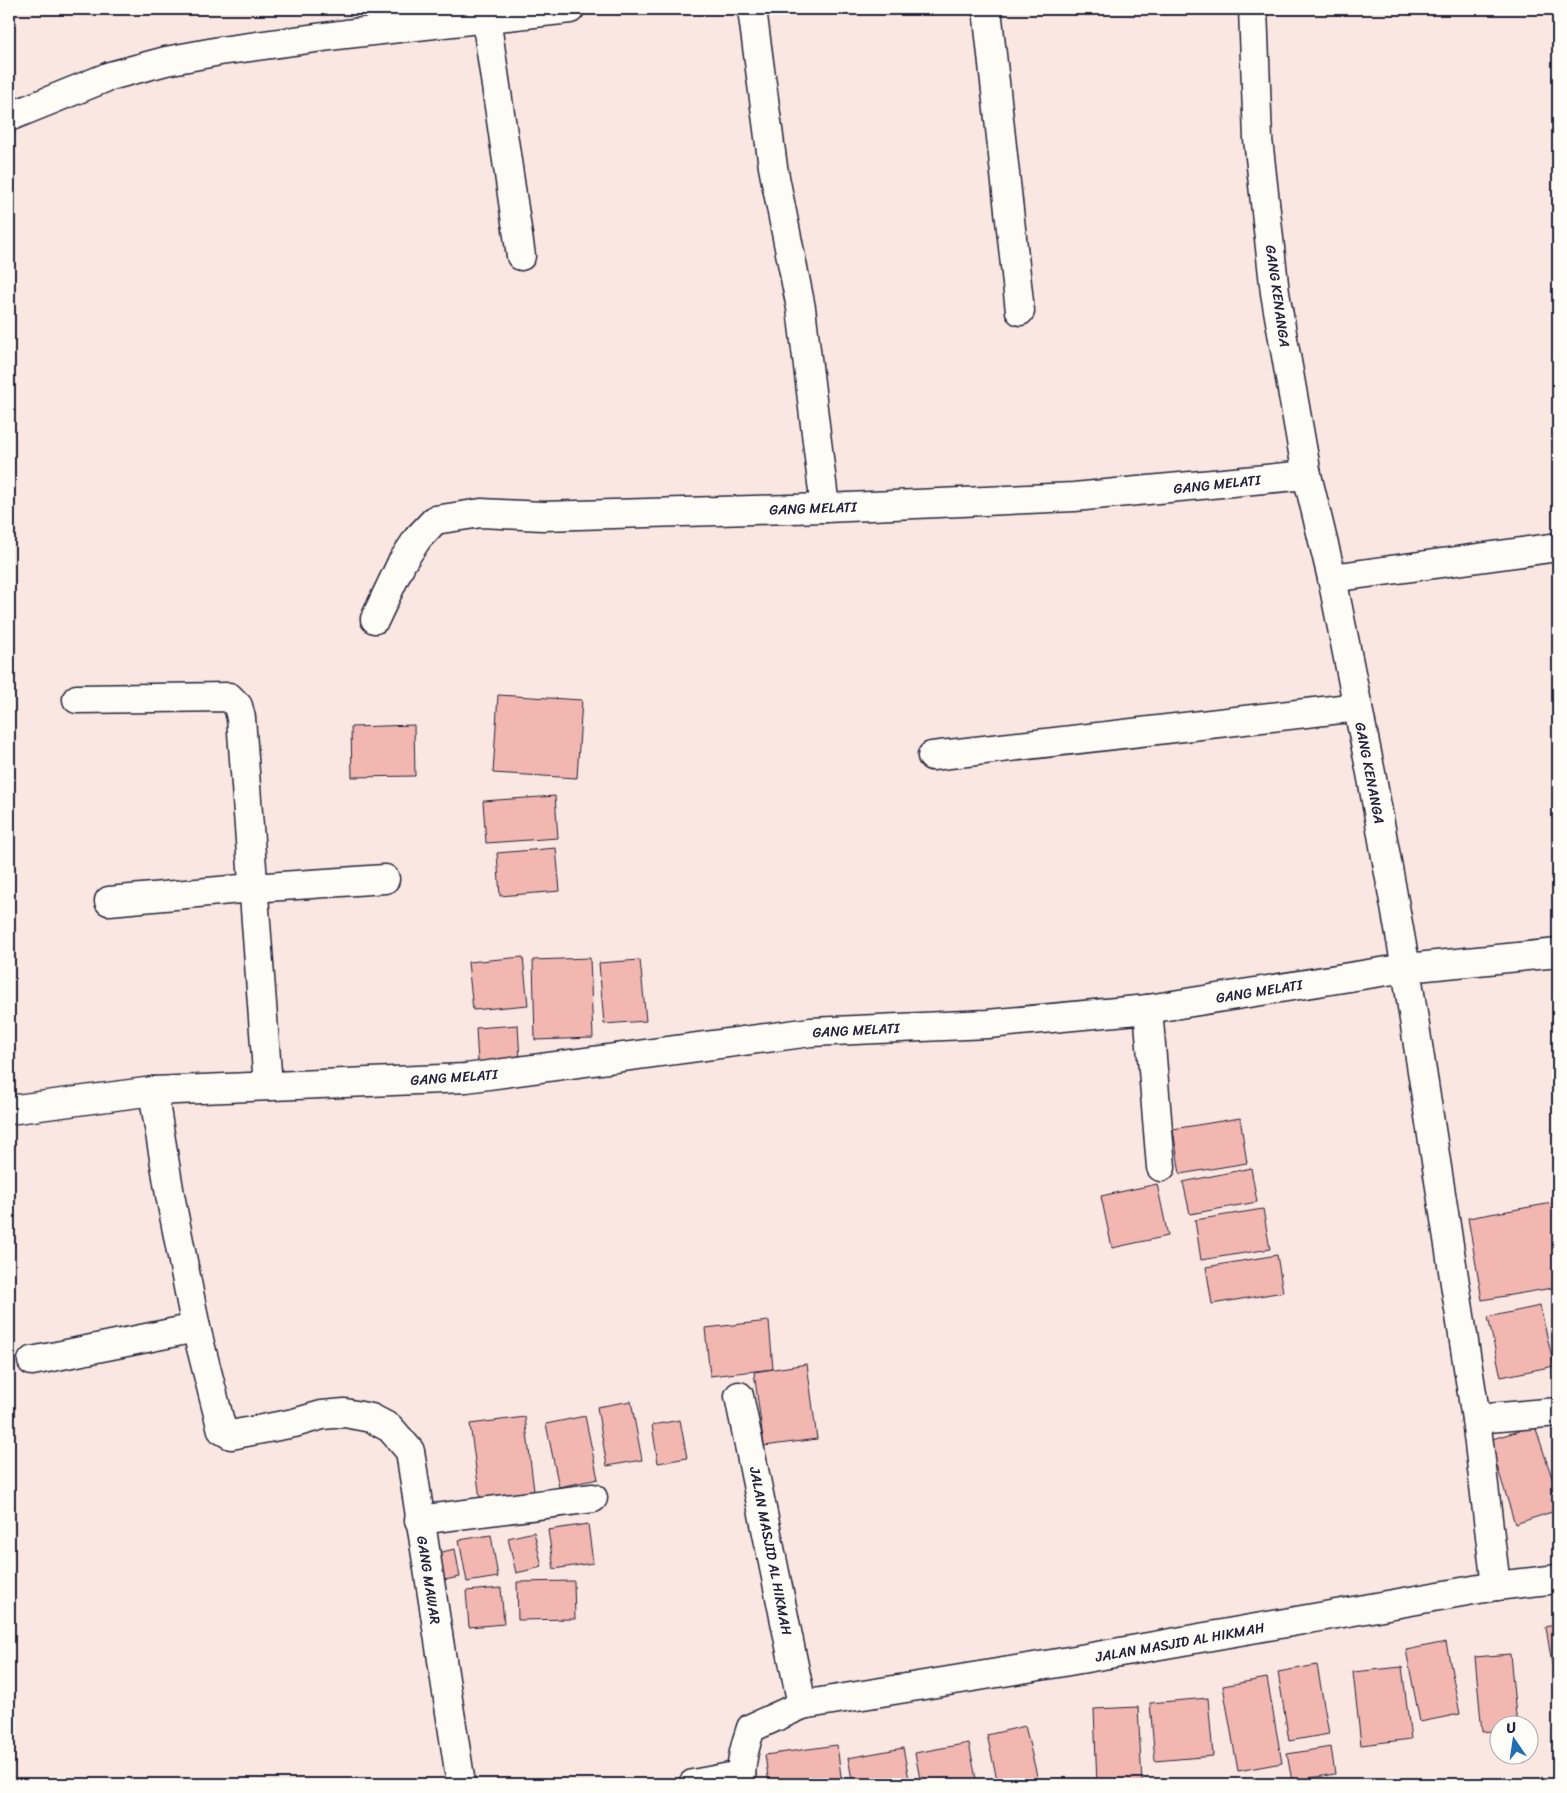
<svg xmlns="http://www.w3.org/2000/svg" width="1567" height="1793" font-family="Sriracha,sans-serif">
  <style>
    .building { fill: #f3b7b1; stroke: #22223b }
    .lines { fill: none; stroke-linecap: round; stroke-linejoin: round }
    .minor-casing { stroke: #22223b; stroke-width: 31 }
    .minor { stroke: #fdfcf7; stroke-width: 28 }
    .labels { text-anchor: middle; stroke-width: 4; stroke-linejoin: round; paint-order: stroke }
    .street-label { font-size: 14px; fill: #22223b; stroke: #fdfcf7 }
  </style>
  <rect width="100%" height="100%" fill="#fae7e2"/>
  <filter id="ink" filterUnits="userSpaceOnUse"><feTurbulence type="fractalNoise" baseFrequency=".02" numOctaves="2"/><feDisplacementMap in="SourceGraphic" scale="10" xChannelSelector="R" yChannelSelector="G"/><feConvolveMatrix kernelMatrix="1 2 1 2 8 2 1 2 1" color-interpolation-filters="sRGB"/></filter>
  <g filter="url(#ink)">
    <g class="building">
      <polygon points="498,695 582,700 577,778 493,773"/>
      <polygon points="414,725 415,776 352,777 351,727"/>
      <polygon points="555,796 558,838 486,843 483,801"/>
      <polygon points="556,848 560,891 500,896 497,853"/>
      <polygon points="523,957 528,1005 473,1010 468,962"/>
      <polygon points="590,958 593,1038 535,1040 533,960"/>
      <polygon points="640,960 646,1021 604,1024 599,963"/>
      <polygon points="518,1025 520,1061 478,1063 476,1028"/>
      <polygon points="1240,1118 1247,1163 1180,1174 1173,1129"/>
      <polygon points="1251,1168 1257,1202 1190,1214 1183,1182"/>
      <polygon points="1157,1184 1168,1236 1112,1248 1101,1196"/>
      <polygon points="1558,1202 1558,1287 1482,1300 1468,1218"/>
      <polygon points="1263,1209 1270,1249 1201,1260 1195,1220"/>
      <polygon points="1277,1255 1283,1292 1212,1304 1206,1267"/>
      <polygon points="1540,1306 1554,1366 1501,1377 1488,1317"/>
      <polygon points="769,1321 773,1369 710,1376 705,1328"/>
      <polygon points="807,1364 817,1439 764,1446 754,1372"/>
      <polygon points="631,1401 642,1460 607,1466 597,1407"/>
      <polygon points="585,1416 598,1479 559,1487 546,1424"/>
      <polygon points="525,1417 535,1499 481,1506 470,1424"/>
      <polygon points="680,1420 687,1458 658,1463 652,1425"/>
      <polygon points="1535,1426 1558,1496 1558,1510 1515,1524 1489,1440"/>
      <polygon points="588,1524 593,1563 554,1569 548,1530"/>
      <polygon points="534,1532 542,1567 516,1573 508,1538"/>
      <polygon points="491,1535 498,1577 467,1582 459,1540"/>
      <polygon points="455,1549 460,1577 434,1582 428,1555"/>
      <polygon points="574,1581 575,1619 518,1620 517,1582"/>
      <polygon points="501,1588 504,1624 469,1627 466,1591"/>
      <polygon points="1558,1624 1558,1696 1557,1696 1546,1627"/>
      <polygon points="1446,1642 1460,1714 1420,1722 1406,1650"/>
      <polygon points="1510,1654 1517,1726 1500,1726 1500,1730 1482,1732 1475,1657"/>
      <polygon points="1317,1665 1329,1734 1289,1741 1278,1672"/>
      <polygon points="1402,1667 1411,1739 1361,1745 1353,1672"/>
      <polygon points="1267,1678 1282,1763 1238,1771 1223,1686"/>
      <polygon points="1208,1698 1213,1756 1155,1761 1150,1703"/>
      <polygon points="1138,1707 1142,1783 1097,1784 1094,1709"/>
      <polygon points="1025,1726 1039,1784 998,1784 987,1735"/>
      <polygon points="969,1743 977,1784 921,1784 915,1753"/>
      <polygon points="837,1745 842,1784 769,1784 765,1755"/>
      <polygon points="1331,1747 1335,1774 1292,1781 1287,1754"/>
      <polygon points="903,1748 910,1784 853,1784 848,1758"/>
    </g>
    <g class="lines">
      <defs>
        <g id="minor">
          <polyline points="752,9 773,167 801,308 825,508"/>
          <polyline points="987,9 1020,311"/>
          <polyline points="1253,9 1258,139 1275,293 1307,475 1332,578 1371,773 1406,968 1476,1419 1496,1586"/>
          <polyline points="486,18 521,256"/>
          <polyline points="9,117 110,76 166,61 220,51 346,34 570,9"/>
          <polyline points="1332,578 1558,547"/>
          <polyline points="375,619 402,562 418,538 435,520 481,513 543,516 825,508 1074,497 1307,475"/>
          <polyline points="77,699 229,697 238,706 241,718 268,1086"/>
          <polyline points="932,756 1358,707"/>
          <polyline points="109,901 252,888 385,879"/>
          <polyline points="1148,1009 1161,1167"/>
          <polyline points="153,1091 170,1195 196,1328 222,1430 231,1435 294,1423 322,1415 345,1413 371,1418 390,1428 410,1451 461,1784"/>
          <polyline points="9,1110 153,1091 466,1078 811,1032 988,1024 1148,1009 1406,968 1558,953"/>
          <polyline points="32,1361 196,1328"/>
          <polyline points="739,1396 802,1705"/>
          <polyline points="1476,1419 1558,1412"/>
          <polyline points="419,1520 593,1498"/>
          <polyline points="693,1784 741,1775"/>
          <path d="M 742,1784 C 739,1766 745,1745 751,1728 L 802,1705 L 1052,1664 L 1496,1586 L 1558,1579"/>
        </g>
      </defs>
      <use href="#minor" class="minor-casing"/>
      <use href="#minor" class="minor"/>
    </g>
  </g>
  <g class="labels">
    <g class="street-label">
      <text transform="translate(1278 296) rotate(82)" y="5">GANG KENANGA</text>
      <text transform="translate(1217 484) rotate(-6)" y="5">GANG MELATI</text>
      <text transform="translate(813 508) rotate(-2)" y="5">GANG MELATI</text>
      <text transform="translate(1370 773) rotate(79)" y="5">GANG KENANGA</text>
      <text transform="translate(1259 991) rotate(-9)" y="5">GANG MELATI</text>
      <text transform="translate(856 1030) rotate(-3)" y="5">GANG MELATI</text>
      <text transform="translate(454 1077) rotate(-4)" y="5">GANG MELATI</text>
      <text transform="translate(771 1551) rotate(79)" y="5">JALAN MASJID AL HIKMAH</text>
      <text transform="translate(429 1580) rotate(81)" y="5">GANG MAWAR</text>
      <text transform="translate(1180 1642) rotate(-10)" y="5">JALAN MASJID AL HIKMAH</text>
    </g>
  </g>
  <rect width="1567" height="1793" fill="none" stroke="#fdfcf7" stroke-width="30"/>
  <rect x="15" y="15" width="1537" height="1763" fill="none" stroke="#22223b" stroke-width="2" filter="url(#ink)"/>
  <g transform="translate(1514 1740) rotate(347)"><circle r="24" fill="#fdfcf7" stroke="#a5a5ac"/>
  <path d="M0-4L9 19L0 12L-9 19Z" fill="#1f6fb2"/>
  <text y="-8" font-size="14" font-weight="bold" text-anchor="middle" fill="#22223b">U</text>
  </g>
</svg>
